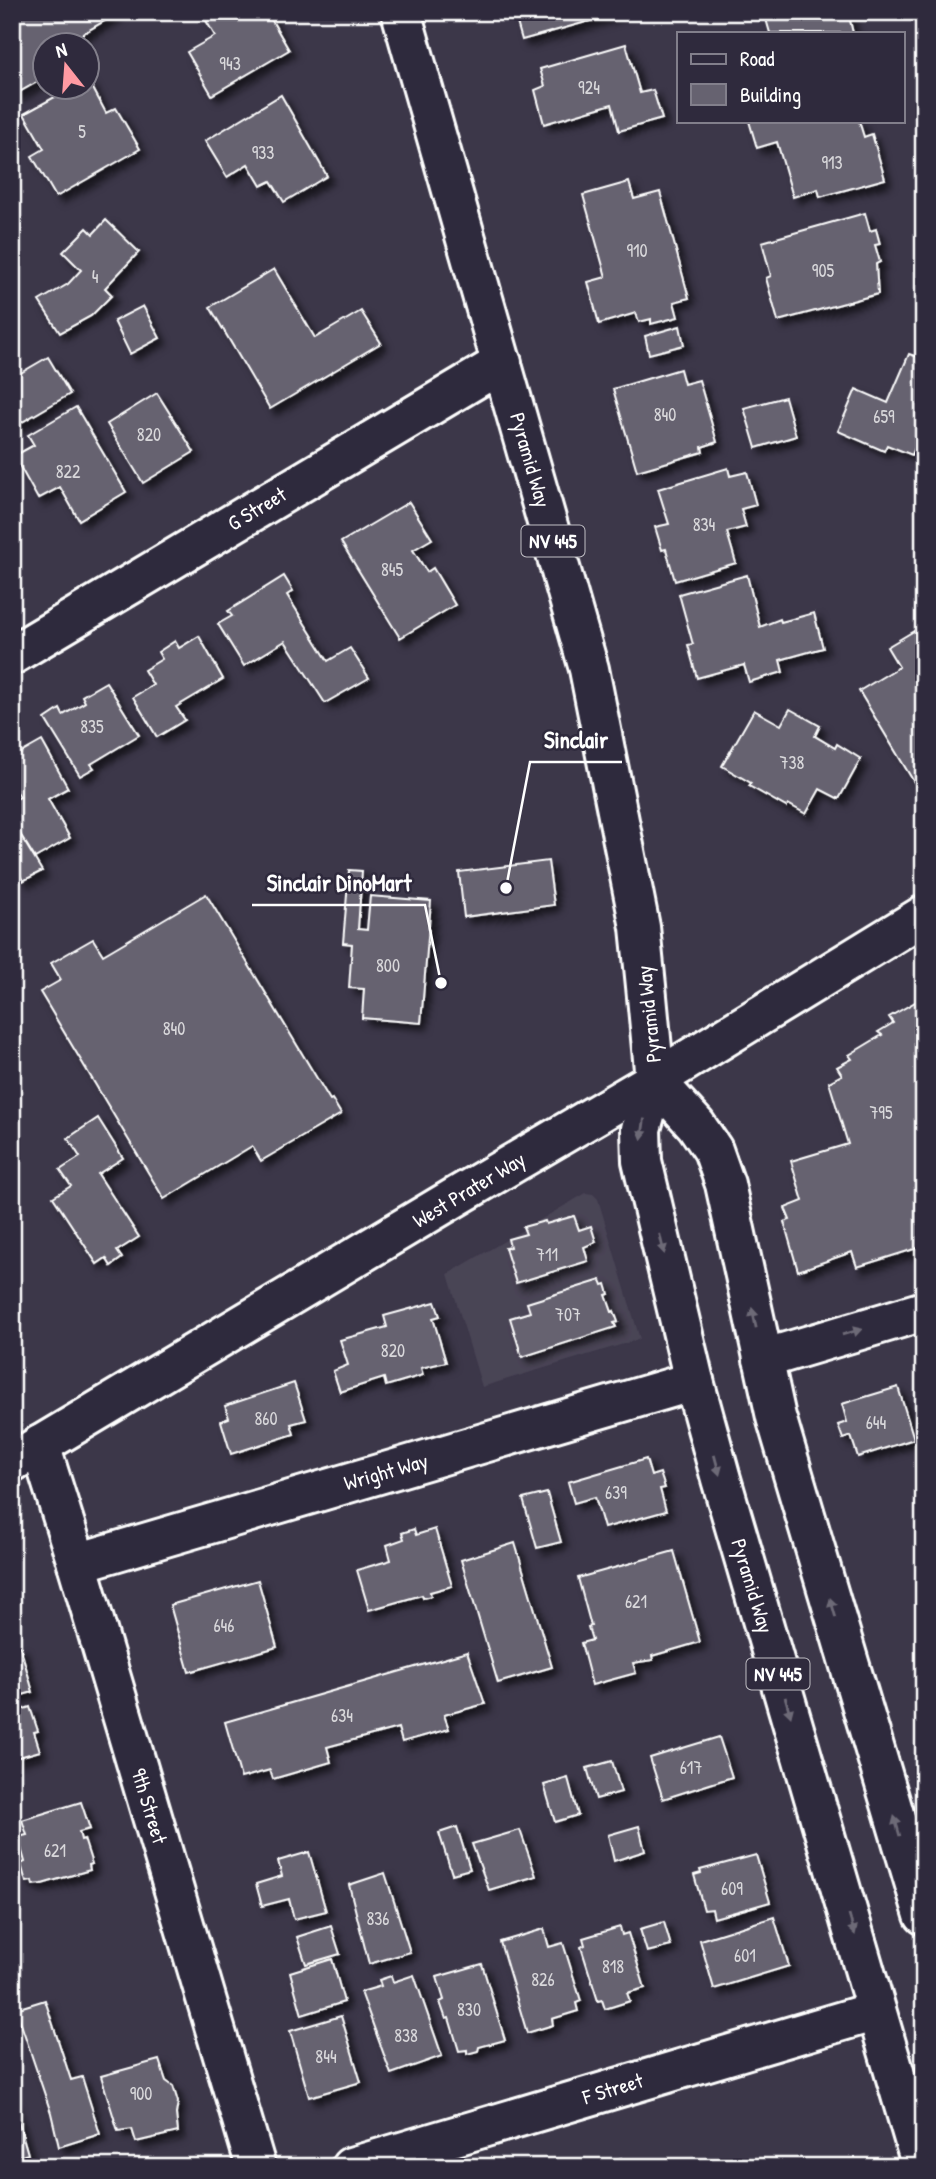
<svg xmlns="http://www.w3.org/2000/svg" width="936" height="2179" font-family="'Patrick Hand',sans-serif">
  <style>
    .built { fill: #494455 }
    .building { fill: #666270; stroke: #fff; stroke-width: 2; filter: url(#shadow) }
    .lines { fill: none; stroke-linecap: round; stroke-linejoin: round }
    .street-casing { stroke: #fff; stroke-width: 44 }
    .secondary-casing { stroke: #fff; stroke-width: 44 }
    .primary-casing { stroke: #fff; stroke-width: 44 }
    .street { stroke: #2f2a3d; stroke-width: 38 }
    .secondary { stroke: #2f2a3d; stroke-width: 38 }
    .primary { stroke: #2f2a3d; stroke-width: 38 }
    .oneway { fill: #6d6a77 }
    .labels { text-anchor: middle; stroke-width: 5; stroke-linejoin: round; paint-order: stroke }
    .number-label { font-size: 18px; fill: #d9d8db }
    .shield { fill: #2f2a3d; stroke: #c1bfc5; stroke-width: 2 }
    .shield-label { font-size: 19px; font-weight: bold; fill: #fff }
    .street-label { font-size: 21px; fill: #fff; stroke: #2f2a3d }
    .leader { fill: none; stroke: #fff; stroke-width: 2.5 }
    .callout-dot { fill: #fff; stroke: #2f2a3d; stroke-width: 2.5 }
    .callout-label { font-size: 23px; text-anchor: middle; font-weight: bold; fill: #fff; stroke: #2f2a3d; stroke-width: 5; stroke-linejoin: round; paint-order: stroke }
  </style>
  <defs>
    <filter id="shadow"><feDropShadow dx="6" dy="6" stdDeviation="3.5" flood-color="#0009"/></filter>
  </defs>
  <rect width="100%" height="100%" fill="#3c3749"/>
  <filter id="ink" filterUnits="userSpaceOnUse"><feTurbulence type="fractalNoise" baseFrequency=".0143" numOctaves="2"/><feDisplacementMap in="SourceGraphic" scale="14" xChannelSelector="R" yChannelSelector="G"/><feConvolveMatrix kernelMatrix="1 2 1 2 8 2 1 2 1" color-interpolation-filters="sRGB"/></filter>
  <g filter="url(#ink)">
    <polygon class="built" points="586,1193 593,1194 598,1199 640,1339 482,1387 448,1274"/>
    <g class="building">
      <polygon points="12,12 115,12 116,14 62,46 46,46 46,55 42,57 46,63 46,77 12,96"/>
      <polygon points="201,12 267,12 289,50 212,95 187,52 215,36"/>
      <polygon points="514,12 622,12 522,40"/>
      <polygon points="789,12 848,12 853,33 770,33 766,19"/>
      <polygon points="626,44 640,93 653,90 662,119 619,131 612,104 544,124 535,90 545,86 540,69"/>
      <polygon points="88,79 106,113 116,108 140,149 56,197 32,156 44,149 24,114 71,88 88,88"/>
      <polygon points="281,95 327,176 284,202 271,181 261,186 248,164 227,177 205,141"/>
      <polygon points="749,121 859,121 864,137 872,134 885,179 820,197 818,189 793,197 777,142 757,148"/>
      <polygon points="629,182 634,199 660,192 689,298 674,302 678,317 651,324 651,319 639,322 636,313 599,324 588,282 606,277 583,195"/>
      <polygon points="865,213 870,231 876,229 880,244 875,245 880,262 876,264 878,294 778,321 766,278 771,276 762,242"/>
      <polygon points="106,220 139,252 105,288 112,295 91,316 60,333 39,301 68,284 81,270 63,252 87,228 93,234"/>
      <polygon points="274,269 315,338 361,311 381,343 270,409 210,307"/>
      <polygon points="143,306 160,338 130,354 114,321"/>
      <polygon points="680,326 684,345 649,354 645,336"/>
      <polygon points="909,354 924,359 924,435 921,434 912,455 887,445 884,451 838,431 856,389 888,403"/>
      <polygon points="48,357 70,394 12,428 12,378"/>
      <polygon points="680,369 684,384 699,380 717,442 702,447 703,452 637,471 613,389"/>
      <polygon points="157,393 194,452 143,483 107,424"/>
      <polygon points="785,397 796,436 756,448 744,408"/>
      <polygon points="76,407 126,492 79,520 60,487 38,499 14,456 34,445 28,435"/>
      <polygon points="728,468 730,476 747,472 756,505 741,509 746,527 727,532 736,563 675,581 666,549 662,550 655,527 669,524 658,489"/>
      <polygon points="409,502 432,539 413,550 427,572 433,568 455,605 400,638 341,542"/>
      <polygon points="747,575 760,627 780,619 781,622 814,613 823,648 780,660 783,672 749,682 744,665 697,678 688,645 693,644 692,641 679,594"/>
      <polygon points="284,576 293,591 287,595 328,661 350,648 369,678 325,703 285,641 244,666 218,624 232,616 228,611"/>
      <polygon points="924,625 924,775 914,782 859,691 899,667 887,647"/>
      <polygon points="199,636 223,679 176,707 185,720 157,737 133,697 153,685 144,670 162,659 158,652 175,641 179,648"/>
      <polygon points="106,682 139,735 91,764 94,768 80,776 45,719 60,709 63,715 85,702 82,696"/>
      <polygon points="790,709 820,726 815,736 835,748 837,744 861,759 839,799 820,789 806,814 788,804 786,807 749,786 751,783 722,766 754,710 781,725"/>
      <polygon points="42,741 68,788 48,799 70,838 35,858 12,821 12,801 20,797 12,783 12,758"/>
      <polygon points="12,821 42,871 23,881 17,870 12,873"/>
      <polygon points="548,861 554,905 464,917 459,872"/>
      <polygon points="349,870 362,871 358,929 367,930 370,896 431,901 421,1023 362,1018 364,989 349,988 352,944 343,943"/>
      <polygon points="206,894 330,1100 332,1099 341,1114 261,1161 252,1146 164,1199 40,992 61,980 51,963 93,939 103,955"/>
      <polygon points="924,997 924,1246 857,1267 852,1252 798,1271 784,1222 790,1220 785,1208 803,1201 791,1161 848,1144 829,1082 842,1075 837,1067 852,1059 849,1055 882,1035 878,1032 893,1023 889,1017"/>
      <polygon points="98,1118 123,1158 98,1174 139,1237 117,1251 122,1258 111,1266 106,1258 97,1264 53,1197 71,1186 60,1170 80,1157 68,1138"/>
      <polygon points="574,1216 579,1230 591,1226 596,1242 584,1247 588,1261 516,1283 505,1248 510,1247 508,1239 526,1234 523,1227 545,1221 546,1224"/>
      <polygon points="601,1280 603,1285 606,1284 609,1294 606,1295 612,1312 614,1311 618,1322 614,1323 616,1327 522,1357 510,1318 530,1312 527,1303"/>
      <polygon points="435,1302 440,1316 433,1318 446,1362 421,1368 423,1375 386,1386 384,1378 340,1392 333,1371 348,1365 340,1340 387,1327 384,1316"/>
      <polygon points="294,1383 306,1420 291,1424 294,1434 231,1454 221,1421 229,1418 225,1406"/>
      <polygon points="898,1387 914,1439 858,1457 851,1436 843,1439 838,1425 847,1422 842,1404"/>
      <polygon points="646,1459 651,1476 660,1473 665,1488 660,1489 666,1511 604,1528 595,1497 574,1503 568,1482"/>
      <polygon points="547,1493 561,1542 537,1548 523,1499"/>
      <polygon points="414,1529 416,1535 435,1529 452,1586 430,1592 431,1596 423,1598 422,1595 369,1610 357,1570 391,1560 387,1545 404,1539 402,1533"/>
      <polygon points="515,1543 552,1667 498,1683 461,1560"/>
      <polygon points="674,1551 700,1642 652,1656 653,1660 633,1663 636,1673 592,1685 581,1643 592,1640 588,1627 591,1626 578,1578"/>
      <polygon points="258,1580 277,1647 189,1672 170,1605"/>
      <polygon points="20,1646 33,1692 12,1698 12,1648"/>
      <polygon points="467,1652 485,1704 444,1715 449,1729 402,1742 398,1728 327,1747 331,1762 273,1779 270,1770 241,1778 225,1722"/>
      <polygon points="30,1707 38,1731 34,1732 40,1751 12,1759 12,1713"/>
      <polygon points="719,1737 732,1777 663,1799 650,1758"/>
      <polygon points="612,1761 621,1792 596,1799 587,1768"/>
      <polygon points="568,1778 578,1815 555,1822 544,1785"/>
      <polygon points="81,1802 90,1829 79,1832 81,1840 84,1839 92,1864 89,1865 90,1870 42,1884 33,1885 32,1881 26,1882 21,1864 25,1862 18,1837 27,1835 22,1820"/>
      <polygon points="639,1826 645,1851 614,1861 608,1835"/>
      <polygon points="457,1827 470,1869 452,1874 439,1833"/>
      <polygon points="520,1830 536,1876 489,1890 472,1844"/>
      <polygon points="309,1852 326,1911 294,1919 289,1899 262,1906 256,1884 282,1876 278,1861"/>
      <polygon points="756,1855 770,1902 714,1918 712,1909 704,1910 694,1875 701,1873 700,1870"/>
      <polygon points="385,1873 410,1952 369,1964 349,1885"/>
      <polygon points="774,1917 789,1966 714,1989 700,1940"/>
      <polygon points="664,1922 671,1946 647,1952 640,1929"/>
      <polygon points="331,1926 340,1954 306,1964 297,1937"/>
      <polygon points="620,1927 622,1935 628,1933 645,1988 627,1993 630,2001 605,2009 602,2000 598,2001 581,1947 585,1945 583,1938"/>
      <polygon points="544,1929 549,1947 563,1943 581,2001 576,2003 578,2011 552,2019 553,2025 527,2033 500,1942"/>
      <polygon points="332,1959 344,2002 302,2015 290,1972"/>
      <polygon points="482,1964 505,2040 479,2047 478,2051 467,2054 467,2050 459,2051 449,2018 446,2019 440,2002 444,2000 437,1977"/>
      <polygon points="414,1975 442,2056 391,2074 361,1992 381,1986 379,1980 391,1976 393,1982"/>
      <polygon points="45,2000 71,2080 82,2077 100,2134 59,2147 51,2113 16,2009"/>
      <polygon points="341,2016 361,2082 309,2097 290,2031"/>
      <polygon points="159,2060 166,2081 173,2086 178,2102 176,2114 178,2132 136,2142 132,2129 118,2131 101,2076"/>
      <polygon points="12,2099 28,2154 12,2159"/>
      <polygon points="621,2158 623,2167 594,2167"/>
    </g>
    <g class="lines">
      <defs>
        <g id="street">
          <polyline points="12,655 502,363"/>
          <polyline points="763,1359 924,1311"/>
          <polyline points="40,1445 77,1563 256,2167"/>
          <polyline points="77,1563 694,1381"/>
          <polyline points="351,2167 876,2011"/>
        </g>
        <polyline id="secondary" points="12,1462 459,1195 655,1080 924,915"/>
        <g id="primary">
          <polyline points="401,12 589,669 640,927 646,986 655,1080 641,1129 642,1161 694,1381 721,1479 922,2167"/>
          <polyline points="655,1080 696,1125 713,1150 725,1184 776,1417 924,1915"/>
        </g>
      </defs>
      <use href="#street" class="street-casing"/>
      <use href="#secondary" class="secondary-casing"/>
      <use href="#primary" class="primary-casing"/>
      <use href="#street" class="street"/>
      <use href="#secondary" class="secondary"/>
      <use href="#primary" class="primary"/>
    </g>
    <defs><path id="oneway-solid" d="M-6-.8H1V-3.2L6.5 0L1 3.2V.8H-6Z" transform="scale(1.75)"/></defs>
    <g class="oneway">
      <use href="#oneway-solid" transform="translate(643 1129) rotate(98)"/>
      <use href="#oneway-solid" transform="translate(662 1244) rotate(77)"/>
      <use href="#oneway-solid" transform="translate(754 1318) rotate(-102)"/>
      <use href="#oneway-solid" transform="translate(852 1332) rotate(-16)"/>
      <use href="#oneway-solid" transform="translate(717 1465) rotate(75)"/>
      <use href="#oneway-solid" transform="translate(833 1608) rotate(-106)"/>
      <use href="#oneway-solid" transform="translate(788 1707) rotate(74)"/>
      <use href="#oneway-solid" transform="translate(897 1826) rotate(-106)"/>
      <use href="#oneway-solid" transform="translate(852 1925) rotate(73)"/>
    </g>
  </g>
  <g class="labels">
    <g class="number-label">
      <text x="230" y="70">943</text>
      <text x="589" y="94">924</text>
      <text x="82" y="138">5</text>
      <text x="263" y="159">933</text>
      <text x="832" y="169">913</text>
      <text x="637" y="257">910</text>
      <text x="823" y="277">905</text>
      <text x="95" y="283">4</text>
      <text x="665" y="421">840</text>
      <text x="884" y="423">659</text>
      <text x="149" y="441">820</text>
      <text x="68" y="478">822</text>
      <text x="704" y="531">834</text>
      <text x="392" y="576">845</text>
      <text x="92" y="733">835</text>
      <text x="792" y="769">738</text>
      <text x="388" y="972">800</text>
      <text x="174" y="1035">840</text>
      <text x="881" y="1119">795</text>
      <text x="547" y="1261">711</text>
      <text x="568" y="1321">707</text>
      <text x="393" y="1357">820</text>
      <text x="266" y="1425">860</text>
      <text x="876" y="1429">644</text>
      <text x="616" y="1499">639</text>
      <text x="636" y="1608">621</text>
      <text x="224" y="1632">646</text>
      <text x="342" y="1722">634</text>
      <text x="691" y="1774">617</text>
      <text x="55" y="1857">621</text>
      <text x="732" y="1895">609</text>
      <text x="378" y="1925">836</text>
      <text x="745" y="1962">601</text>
      <text x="613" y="1973">818</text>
      <text x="543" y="1986">826</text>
      <text x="469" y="2016">830</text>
      <text x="406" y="2042">838</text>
      <text x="326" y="2063">844</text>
      <text x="141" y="2100">900</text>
    </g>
    <g class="shield">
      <rect x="521.5" y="525.5" width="63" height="31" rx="5"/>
      <rect x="746.5" y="1658.5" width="63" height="31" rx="5"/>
    </g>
    <g class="shield-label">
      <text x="553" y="548">NV 445</text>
      <text x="778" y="1681">NV 445</text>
    </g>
    <g class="street-label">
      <text transform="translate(530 460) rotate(74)" y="7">Pyramid Way</text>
      <text transform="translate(257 509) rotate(-31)" y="7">G Street</text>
      <text transform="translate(649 1014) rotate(-96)" y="7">Pyramid Way</text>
      <text transform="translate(469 1190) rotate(-31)" y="7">West Prater Way</text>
      <text transform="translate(386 1472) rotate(-16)" y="7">Wright Way</text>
      <text transform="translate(752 1586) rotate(73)" y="7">Pyramid Way</text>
      <text transform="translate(149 1806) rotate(73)" y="7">9th Street</text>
      <text transform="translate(613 2089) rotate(-17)" y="7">F Street</text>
    </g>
  </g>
  <path class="leader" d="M506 888L530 762H622M441 983L425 905H252"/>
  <g class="callout-dot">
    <circle cx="506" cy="888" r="7"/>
    <circle cx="441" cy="983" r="7"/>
  </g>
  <g class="callout-label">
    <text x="576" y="748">Sinclair</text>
    <text x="339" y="891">Sinclair DinoMart</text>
  </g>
  <rect width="936" height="2179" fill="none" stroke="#2f2a3d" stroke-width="42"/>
  <rect x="21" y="21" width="894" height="2137" fill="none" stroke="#fff" stroke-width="2.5" filter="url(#ink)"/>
  <rect x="677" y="32" width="228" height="91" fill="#2f2a3d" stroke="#827f8b" stroke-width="2"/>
  <rect x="691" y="54" width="35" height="10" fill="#2f2a3d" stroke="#827f8b" stroke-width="2"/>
  <text x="740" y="66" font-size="21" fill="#ffffff">Road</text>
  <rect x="691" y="84" width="35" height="21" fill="#666270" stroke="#827f8b" stroke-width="2"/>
  <text x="740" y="102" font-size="21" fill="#ffffff">Building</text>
  <g transform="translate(66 66) rotate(343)"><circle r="33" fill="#2f2a3d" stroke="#827f8b" stroke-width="2"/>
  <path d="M0-5L12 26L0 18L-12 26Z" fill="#ff9aa2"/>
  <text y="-10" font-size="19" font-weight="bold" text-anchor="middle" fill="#ffffff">N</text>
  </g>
</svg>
